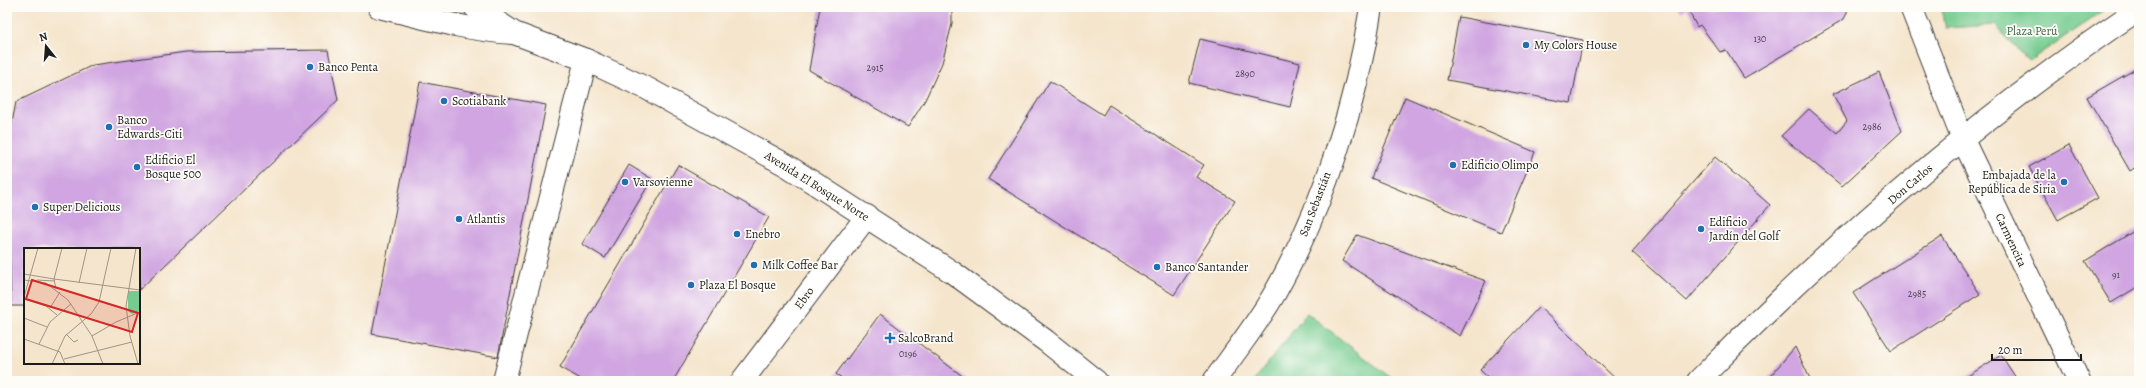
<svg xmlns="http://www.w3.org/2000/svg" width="2146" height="388" font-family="Alegreya,serif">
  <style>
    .green { fill: #76cc90; stroke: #497456 }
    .building { fill: #d0a5e1 }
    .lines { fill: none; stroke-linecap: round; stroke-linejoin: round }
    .minor-casing { stroke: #3d3a36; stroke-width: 24 }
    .major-casing { stroke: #3d3a36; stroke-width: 24 }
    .minor { stroke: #fff; stroke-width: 22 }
    .major { stroke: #fff; stroke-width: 22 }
    .poi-dot { fill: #1f6fb2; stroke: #fdfcf7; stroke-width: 1.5 }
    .labels { text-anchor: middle; stroke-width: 3.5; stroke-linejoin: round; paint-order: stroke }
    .number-label { font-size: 10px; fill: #493e4d }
    .park-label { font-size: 12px; fill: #40624a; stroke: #fdfcf7 }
    .poi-label { font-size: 12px; fill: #1c1c1c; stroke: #fdfcf7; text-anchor: start }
    .street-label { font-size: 12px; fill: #1c1c1c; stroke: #fdfcf7 }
    .inset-road { fill: none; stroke: #9e9586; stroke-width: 1 }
    .view { fill: #d62828; fill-opacity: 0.15; stroke: #d62828; stroke-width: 2 }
    .inset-edge { fill: none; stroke: #1c1c1c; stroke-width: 2 }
  </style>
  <rect width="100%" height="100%" fill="#fdfcf7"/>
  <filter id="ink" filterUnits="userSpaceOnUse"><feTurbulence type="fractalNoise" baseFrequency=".025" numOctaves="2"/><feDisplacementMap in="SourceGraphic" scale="8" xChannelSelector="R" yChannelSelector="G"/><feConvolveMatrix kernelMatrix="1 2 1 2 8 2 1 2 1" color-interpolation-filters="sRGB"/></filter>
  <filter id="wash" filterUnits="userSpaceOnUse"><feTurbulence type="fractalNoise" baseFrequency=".012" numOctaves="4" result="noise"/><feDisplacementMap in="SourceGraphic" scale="16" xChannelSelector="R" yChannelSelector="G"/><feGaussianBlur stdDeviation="0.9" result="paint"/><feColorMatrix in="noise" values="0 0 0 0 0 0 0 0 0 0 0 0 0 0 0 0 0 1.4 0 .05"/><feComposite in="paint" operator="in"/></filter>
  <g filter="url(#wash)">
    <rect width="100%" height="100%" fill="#f5e5cc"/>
    <g class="green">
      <polygon points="1940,7 2108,7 2029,61 1995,25 1946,28"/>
      <polygon points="1307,313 1395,381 1254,381"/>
    </g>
    <g id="blocks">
      <g class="building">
        <polygon points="820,7 952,7 952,24 942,63 925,100 908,127 809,70"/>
        <polygon points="1678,7 1847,7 1847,13 1844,19 1744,78 1726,50 1720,52 1700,25 1697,27 1687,8 1681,12"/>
        <polygon points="1459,17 1583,40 1571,103 1447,80"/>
        <polygon points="1200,39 1300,63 1290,107 1189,83"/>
        <polygon points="328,50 338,100 139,290 139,249 25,249 25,306 11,306 7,149 16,102 93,65 186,52"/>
        <polygon points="2139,67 2139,165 2130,171 2087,97"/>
        <polygon points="1879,72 1902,131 1842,186 1781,136 1809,109 1837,133 1847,121 1833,94"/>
        <polygon points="1050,81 1103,115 1109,105 1204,165 1196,177 1235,201 1174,295 988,179"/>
        <polygon points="420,82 546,105 498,357 372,334"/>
        <polygon points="1405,97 1535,152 1501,232 1371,178"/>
        <polygon points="2069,145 2098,198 2058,220 2029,167"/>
        <polygon points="1715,157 1770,205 1687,301 1632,252"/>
        <polygon points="629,165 652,179 605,258 582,244"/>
        <polygon points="678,165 769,217 673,381 584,381 560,367"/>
        <polygon points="2139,228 2139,286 2111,303 2085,261"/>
        <polygon points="1357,235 1486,281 1460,336 1342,261"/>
        <polygon points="1942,236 1980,294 1891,351 1853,293"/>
        <polygon points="1539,307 1618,381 1492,381 1480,370"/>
        <polygon points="880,314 969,381 846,381 836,374"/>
        <polygon points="1795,347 1811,381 1766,381"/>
        <polygon points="2001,355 2018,381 1960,381"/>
      </g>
    </g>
  </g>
  <g filter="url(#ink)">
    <use href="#blocks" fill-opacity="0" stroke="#3d3a36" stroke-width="1"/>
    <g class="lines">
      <defs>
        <g id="minor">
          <polyline points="1911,7 1963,140 2079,381"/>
          <polyline points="504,381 586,60"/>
          <polyline points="742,381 867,216"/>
          <path d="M 1214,381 C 1235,352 1258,323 1276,291 C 1323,207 1357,103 1371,7"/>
          <path d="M 1698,381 C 1832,243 1980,116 2139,9"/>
        </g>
        <g id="major">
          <path d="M 379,7 C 424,18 467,30 513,33"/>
          <polyline points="475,7 514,33 586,60 648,89 786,165 952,272 1046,341 1096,381"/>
        </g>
      </defs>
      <use href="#minor" class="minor-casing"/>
      <use href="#major" class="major-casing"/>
      <use href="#minor" class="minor"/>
      <use href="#major" class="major"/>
    </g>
  </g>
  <g class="poi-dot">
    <circle cx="1526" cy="45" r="4"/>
    <circle cx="310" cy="67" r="4"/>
    <circle cx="444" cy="101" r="4"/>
    <circle cx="109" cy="127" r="4"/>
    <circle cx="1453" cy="165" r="4"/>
    <circle cx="137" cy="167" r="4"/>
    <circle cx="625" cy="182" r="4"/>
    <circle cx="2064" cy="182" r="4"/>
    <circle cx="35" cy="207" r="4"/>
    <circle cx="459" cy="219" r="4"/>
    <circle cx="1701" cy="229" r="4"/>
    <circle cx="737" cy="234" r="4"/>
    <circle cx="754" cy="265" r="4"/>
    <circle cx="1157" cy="267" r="4"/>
    <circle cx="691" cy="285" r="4"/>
    <path d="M888 332h4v4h4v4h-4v4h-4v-4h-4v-4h4z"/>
  </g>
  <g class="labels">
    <g class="number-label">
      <text x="1760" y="42">130</text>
      <text x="875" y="71">2915</text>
      <text x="1245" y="77">2890</text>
      <text x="1872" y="130">2986</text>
      <text x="2116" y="278">91</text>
      <text x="1917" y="297">2985</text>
      <text x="908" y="357">0196</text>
    </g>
    <g class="park-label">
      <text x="2032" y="35">Plaza Perú</text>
    </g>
    <g class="poi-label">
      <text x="1534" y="49">My Colors House</text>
      <text x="318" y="71">Banco Penta</text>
      <text x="452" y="105">Scotiabank</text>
      <text x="117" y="124">Banco<tspan x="117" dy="14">Edwards-Citi</tspan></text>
      <text x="145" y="164">Edificio El<tspan x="145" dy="14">Bosque 500</tspan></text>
      <text x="1461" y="169">Edificio Olimpo</text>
      <text x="2056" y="179" text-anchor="end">Embajada de la<tspan x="2056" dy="14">República de Siria</tspan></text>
      <text x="633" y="186">Varsovienne</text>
      <text x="43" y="211">Super Delicious</text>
      <text x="467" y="223">Atlantis</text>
      <text x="1709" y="226">Edificio<tspan x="1709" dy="14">Jardín del Golf</tspan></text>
      <text x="745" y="238">Enebro</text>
      <text x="762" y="269">Milk Coffee Bar</text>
      <text x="1165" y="271">Banco Santander</text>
      <text x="699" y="289">Plaza El Bosque</text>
      <text x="898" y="342">SalcoBrand</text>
    </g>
    <g class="street-label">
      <text transform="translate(1910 184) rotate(-41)" y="4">Don Carlos</text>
      <text transform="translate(817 186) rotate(32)" y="4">Avenida El Bosque Norte</text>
      <text transform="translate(1315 204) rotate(-69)" y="4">San Sebastián</text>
      <text transform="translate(2011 240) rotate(65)" y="4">Carmencita</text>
      <text transform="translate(804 298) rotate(-54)" y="4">Ebro</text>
    </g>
  </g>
  <g transform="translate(24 248)">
    <rect width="116" height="116" fill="#f5e5cc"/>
    <path d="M 104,43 L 116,43 L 116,63 L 108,66 L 104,63 Z" fill="#76cc90"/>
    <path class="inset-road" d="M 38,0 L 30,31 L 116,42M 112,0 L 102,58 L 106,88 L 114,116M 0,26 L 30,31 L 32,41M 0,32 L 22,35 L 44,52 L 68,88 L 79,116M 13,32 L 31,33M 55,35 L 63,0M 0,49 L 14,0M 0,51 L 22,58 L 33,67M 26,60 L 36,44M 0,70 L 23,79M 42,86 L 50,94 L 54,92M 68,88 L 92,74 L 116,64M 0,91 L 36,104 L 41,116M 15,96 L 26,74 L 47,56M 40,111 L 108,94M 28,116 L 41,88 L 67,66 L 75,54 L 87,0"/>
    <path class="view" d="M 8,32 L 114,65 L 108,84 L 2,51 Z"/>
    <rect width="116" height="116" class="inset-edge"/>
  </g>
  <rect width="2146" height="388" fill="none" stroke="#fdfcf7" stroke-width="24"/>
  <g transform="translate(46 46) rotate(343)" stroke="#fdfcf7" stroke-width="3" paint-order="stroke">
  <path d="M0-3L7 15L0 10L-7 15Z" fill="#1c1c1c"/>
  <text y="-6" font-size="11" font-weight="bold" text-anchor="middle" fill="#1c1c1c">N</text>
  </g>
  <path d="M1992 354v6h89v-6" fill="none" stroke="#1c1c1c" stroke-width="2"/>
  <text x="1998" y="354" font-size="12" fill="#1c1c1c" stroke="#fdfcf7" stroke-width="3" paint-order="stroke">20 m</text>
</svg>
